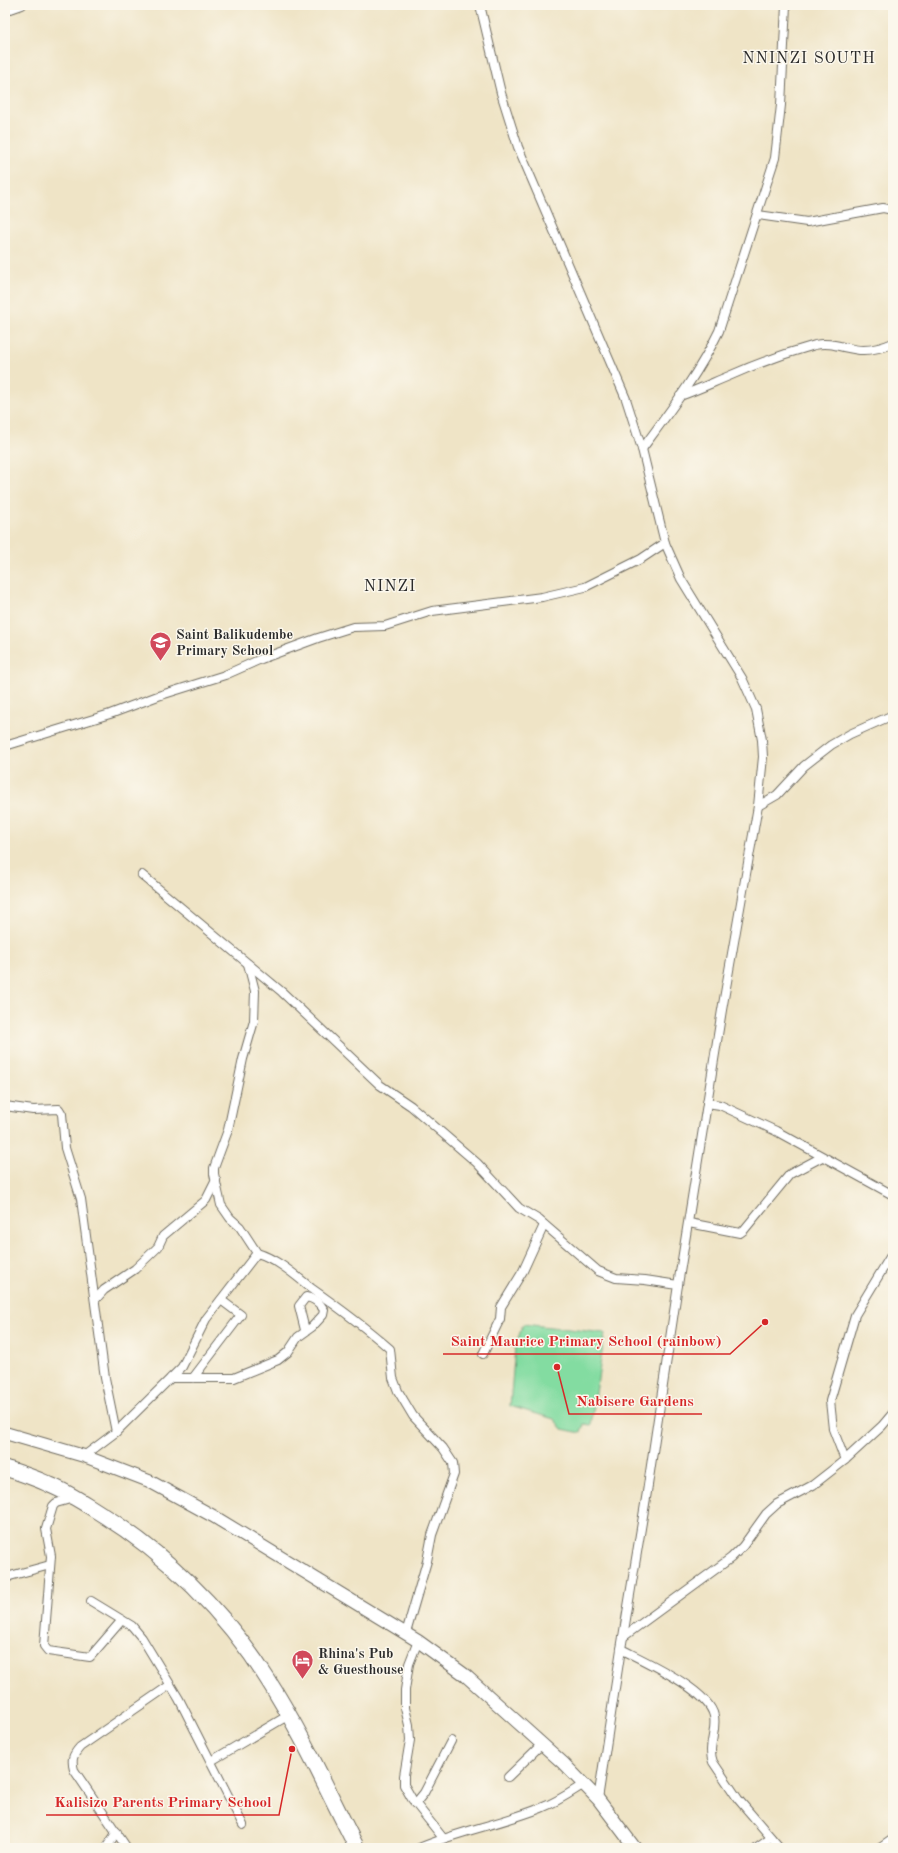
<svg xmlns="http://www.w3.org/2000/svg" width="898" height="1853" font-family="'Old Standard TT',serif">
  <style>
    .green { fill: #83dca1; stroke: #578466 }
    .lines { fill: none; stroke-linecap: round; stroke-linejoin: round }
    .street-casing { stroke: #706c61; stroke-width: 10 }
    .secondary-casing { stroke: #706c61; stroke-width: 14 }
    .highway-casing { stroke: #706c61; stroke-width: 17 }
    .street { stroke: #fff; stroke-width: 8 }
    .secondary { stroke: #fff; stroke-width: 12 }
    .highway { stroke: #fff; stroke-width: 15 }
    .labels { text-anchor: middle; stroke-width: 3; stroke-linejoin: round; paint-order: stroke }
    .poi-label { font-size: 14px; font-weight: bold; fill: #2b2b2b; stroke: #fbf7ec; text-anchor: start }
    .quarter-label { font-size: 16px; letter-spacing: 1px; fill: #2b2b2b; stroke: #fbf7ec }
    .leader { fill: none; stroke: #d62828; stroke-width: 1.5 }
    .callout-dot { fill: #d62828; stroke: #fbf7ec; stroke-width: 1.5 }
    .callout-label { font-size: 15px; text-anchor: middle; font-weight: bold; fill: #d62828; stroke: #fbf7ec; stroke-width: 3; stroke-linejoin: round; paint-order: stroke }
  </style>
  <rect width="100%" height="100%" fill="#fbf7ec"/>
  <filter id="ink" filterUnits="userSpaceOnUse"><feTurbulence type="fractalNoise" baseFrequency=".025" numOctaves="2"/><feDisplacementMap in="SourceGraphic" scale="8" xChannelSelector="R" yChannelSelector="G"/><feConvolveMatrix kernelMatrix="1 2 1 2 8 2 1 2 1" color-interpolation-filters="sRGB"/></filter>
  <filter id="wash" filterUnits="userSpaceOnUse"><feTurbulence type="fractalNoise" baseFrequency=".012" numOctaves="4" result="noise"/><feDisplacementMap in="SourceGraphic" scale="16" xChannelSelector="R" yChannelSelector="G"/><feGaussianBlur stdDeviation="0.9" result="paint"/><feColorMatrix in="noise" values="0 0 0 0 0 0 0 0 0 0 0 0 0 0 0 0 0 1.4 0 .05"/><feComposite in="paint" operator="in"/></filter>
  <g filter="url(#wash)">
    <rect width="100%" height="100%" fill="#efe4c6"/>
    <polygon class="green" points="523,1324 605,1333 591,1425 584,1424 581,1433 562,1429 554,1419 510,1406 515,1347"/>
  </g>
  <g filter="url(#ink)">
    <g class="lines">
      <defs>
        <g id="street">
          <polyline points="480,5 501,93 518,147 626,399 642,449 665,543 681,579 742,678 756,709 762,740 763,757 758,806 722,1010 678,1285 647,1492 621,1649 598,1799"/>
          <polyline points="5,11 22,5"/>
          <polyline points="758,215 807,222 883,208 893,210"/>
          <path d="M 680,396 C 697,390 712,383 729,376 C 756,364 786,353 815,345 C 832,341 847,350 863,350 C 874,350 884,347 893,343"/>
          <path d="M 642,449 C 670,411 699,373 719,331 L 775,158 L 781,105 L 786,5"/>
          <polyline points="5,746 110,714 158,696 225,675 261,659 318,638 353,627 385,626 432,611 542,597 585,587 641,559 665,543"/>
          <polyline points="758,806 777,795 804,766 831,745 850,734 893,715"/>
          <polyline points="142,875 282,992 380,1085 411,1106 477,1163 519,1208 539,1220 598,1271 616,1278 645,1280 678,1285"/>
          <path d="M 248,964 L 255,991 L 254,1021 L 243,1059 L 228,1130 L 214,1168 L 214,1174 L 221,1205 L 230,1218 L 240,1227 L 257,1253 C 277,1259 295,1275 311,1288 C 338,1307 365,1327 390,1349 L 393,1378 L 398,1391 L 413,1416 L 443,1448 L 453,1463 L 454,1474 L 432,1535 L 427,1561 L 406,1633"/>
          <polyline points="707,1103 720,1105 776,1131 893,1195"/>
          <polyline points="5,1106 33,1110 59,1109 62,1114 65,1148 81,1199 105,1378 116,1432 84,1456"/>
          <polyline points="689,1223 740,1233 744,1230 790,1174 822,1157"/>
          <polyline points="95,1300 104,1290 135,1269 158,1247 163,1236 206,1200 216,1180"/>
          <polyline points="483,1354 500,1319 501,1307 523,1271 544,1225"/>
          <path d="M 171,1378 L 234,1378 L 278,1360 L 288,1352 L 298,1337 L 312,1327 L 323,1315 L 324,1310 C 320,1303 314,1298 306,1297 L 299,1306 L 305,1330"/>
          <polyline points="193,1378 241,1315 221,1300"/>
          <polyline points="116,1432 182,1367 206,1319 257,1253"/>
          <polyline points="845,1460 833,1429 830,1401 855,1315 893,1252"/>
          <polyline points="74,1498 56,1503 53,1506 46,1529 51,1556 44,1646 48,1651 90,1657 122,1620"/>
          <polyline points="5,1580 10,1576 50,1565"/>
          <polyline points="91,1601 132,1626 142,1638 179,1699 243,1825"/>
          <polyline points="623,1637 731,1558 743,1546 766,1514 777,1504 813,1485 845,1460 882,1426 893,1413"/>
          <polyline points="418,1641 409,1664 405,1690 405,1708 409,1725 410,1740 404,1776 404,1785 412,1799 443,1838"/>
          <path d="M 621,1649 C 644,1661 709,1690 714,1716 C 717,1732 707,1747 713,1762 L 738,1799 L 780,1848"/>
          <polyline points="211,1761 289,1715"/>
          <polyline points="508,1777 542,1744"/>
          <polyline points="415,1804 424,1793 451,1741"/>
          <polyline points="106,1848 117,1832"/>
          <path d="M 127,1848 L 74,1770 C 71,1759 73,1755 80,1747 L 170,1685"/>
          <path d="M 419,1848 C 459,1831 501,1824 541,1808 C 557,1802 570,1793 584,1784"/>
          <polyline points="757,1848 771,1838"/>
          <polyline points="880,1848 893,1839"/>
        </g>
        <polyline id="secondary" points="5,1433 84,1456 149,1481 213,1516 418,1641 465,1675 563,1763 598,1799 635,1848"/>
        <path id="highway" d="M 5,1468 C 20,1473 36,1478 50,1485 C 65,1491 79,1500 92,1508 C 163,1551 224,1610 268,1680 C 302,1733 328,1792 357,1848"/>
      </defs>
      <use href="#street" class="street-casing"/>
      <use href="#secondary" class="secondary-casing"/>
      <use href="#highway" class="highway-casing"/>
      <use href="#street" class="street"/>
      <use href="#secondary" class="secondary"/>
      <use href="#highway" class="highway"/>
    </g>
  </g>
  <defs>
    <symbol id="school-pin" viewBox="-11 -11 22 30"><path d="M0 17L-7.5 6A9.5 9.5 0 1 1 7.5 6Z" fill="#d1495b" stroke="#fbf7ec"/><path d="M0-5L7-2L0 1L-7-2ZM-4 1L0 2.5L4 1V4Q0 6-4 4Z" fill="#fff"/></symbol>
    <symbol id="hotel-pin" viewBox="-11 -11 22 30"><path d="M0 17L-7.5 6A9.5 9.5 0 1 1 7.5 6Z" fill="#d1495b" stroke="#fbf7ec"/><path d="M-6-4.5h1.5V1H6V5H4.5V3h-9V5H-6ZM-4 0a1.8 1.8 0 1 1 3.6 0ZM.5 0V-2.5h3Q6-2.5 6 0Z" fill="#fff"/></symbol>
  </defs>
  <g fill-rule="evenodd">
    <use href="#school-pin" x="148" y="630" width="25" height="34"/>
    <use href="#hotel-pin" x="290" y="1648" width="25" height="34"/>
  </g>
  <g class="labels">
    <g class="poi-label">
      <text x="176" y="639">Saint Balikudembe<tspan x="176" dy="16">Primary School</tspan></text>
      <text x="318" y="1658">Rhina's Pub<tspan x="318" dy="16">&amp; Guesthouse</tspan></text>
    </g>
    <g class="quarter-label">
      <text x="809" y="63">NNINZI SOUTH</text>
      <text x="390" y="591">NINZI</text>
    </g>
  </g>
  <path class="leader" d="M765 1322L730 1354H443M557 1367L569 1414H702M292 1749L279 1815H46"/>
  <g class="callout-dot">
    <circle cx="765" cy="1322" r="4"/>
    <circle cx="557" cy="1367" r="4"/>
    <circle cx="292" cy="1749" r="4"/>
  </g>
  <g class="callout-label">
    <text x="586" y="1346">Saint Maurice Primary School (rainbow)</text>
    <text x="635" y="1406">Nabisere Gardens</text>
    <text x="163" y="1807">Kalisizo Parents Primary School</text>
  </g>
  <rect width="898" height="1853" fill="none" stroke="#fbf7ec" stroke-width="20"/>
</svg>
